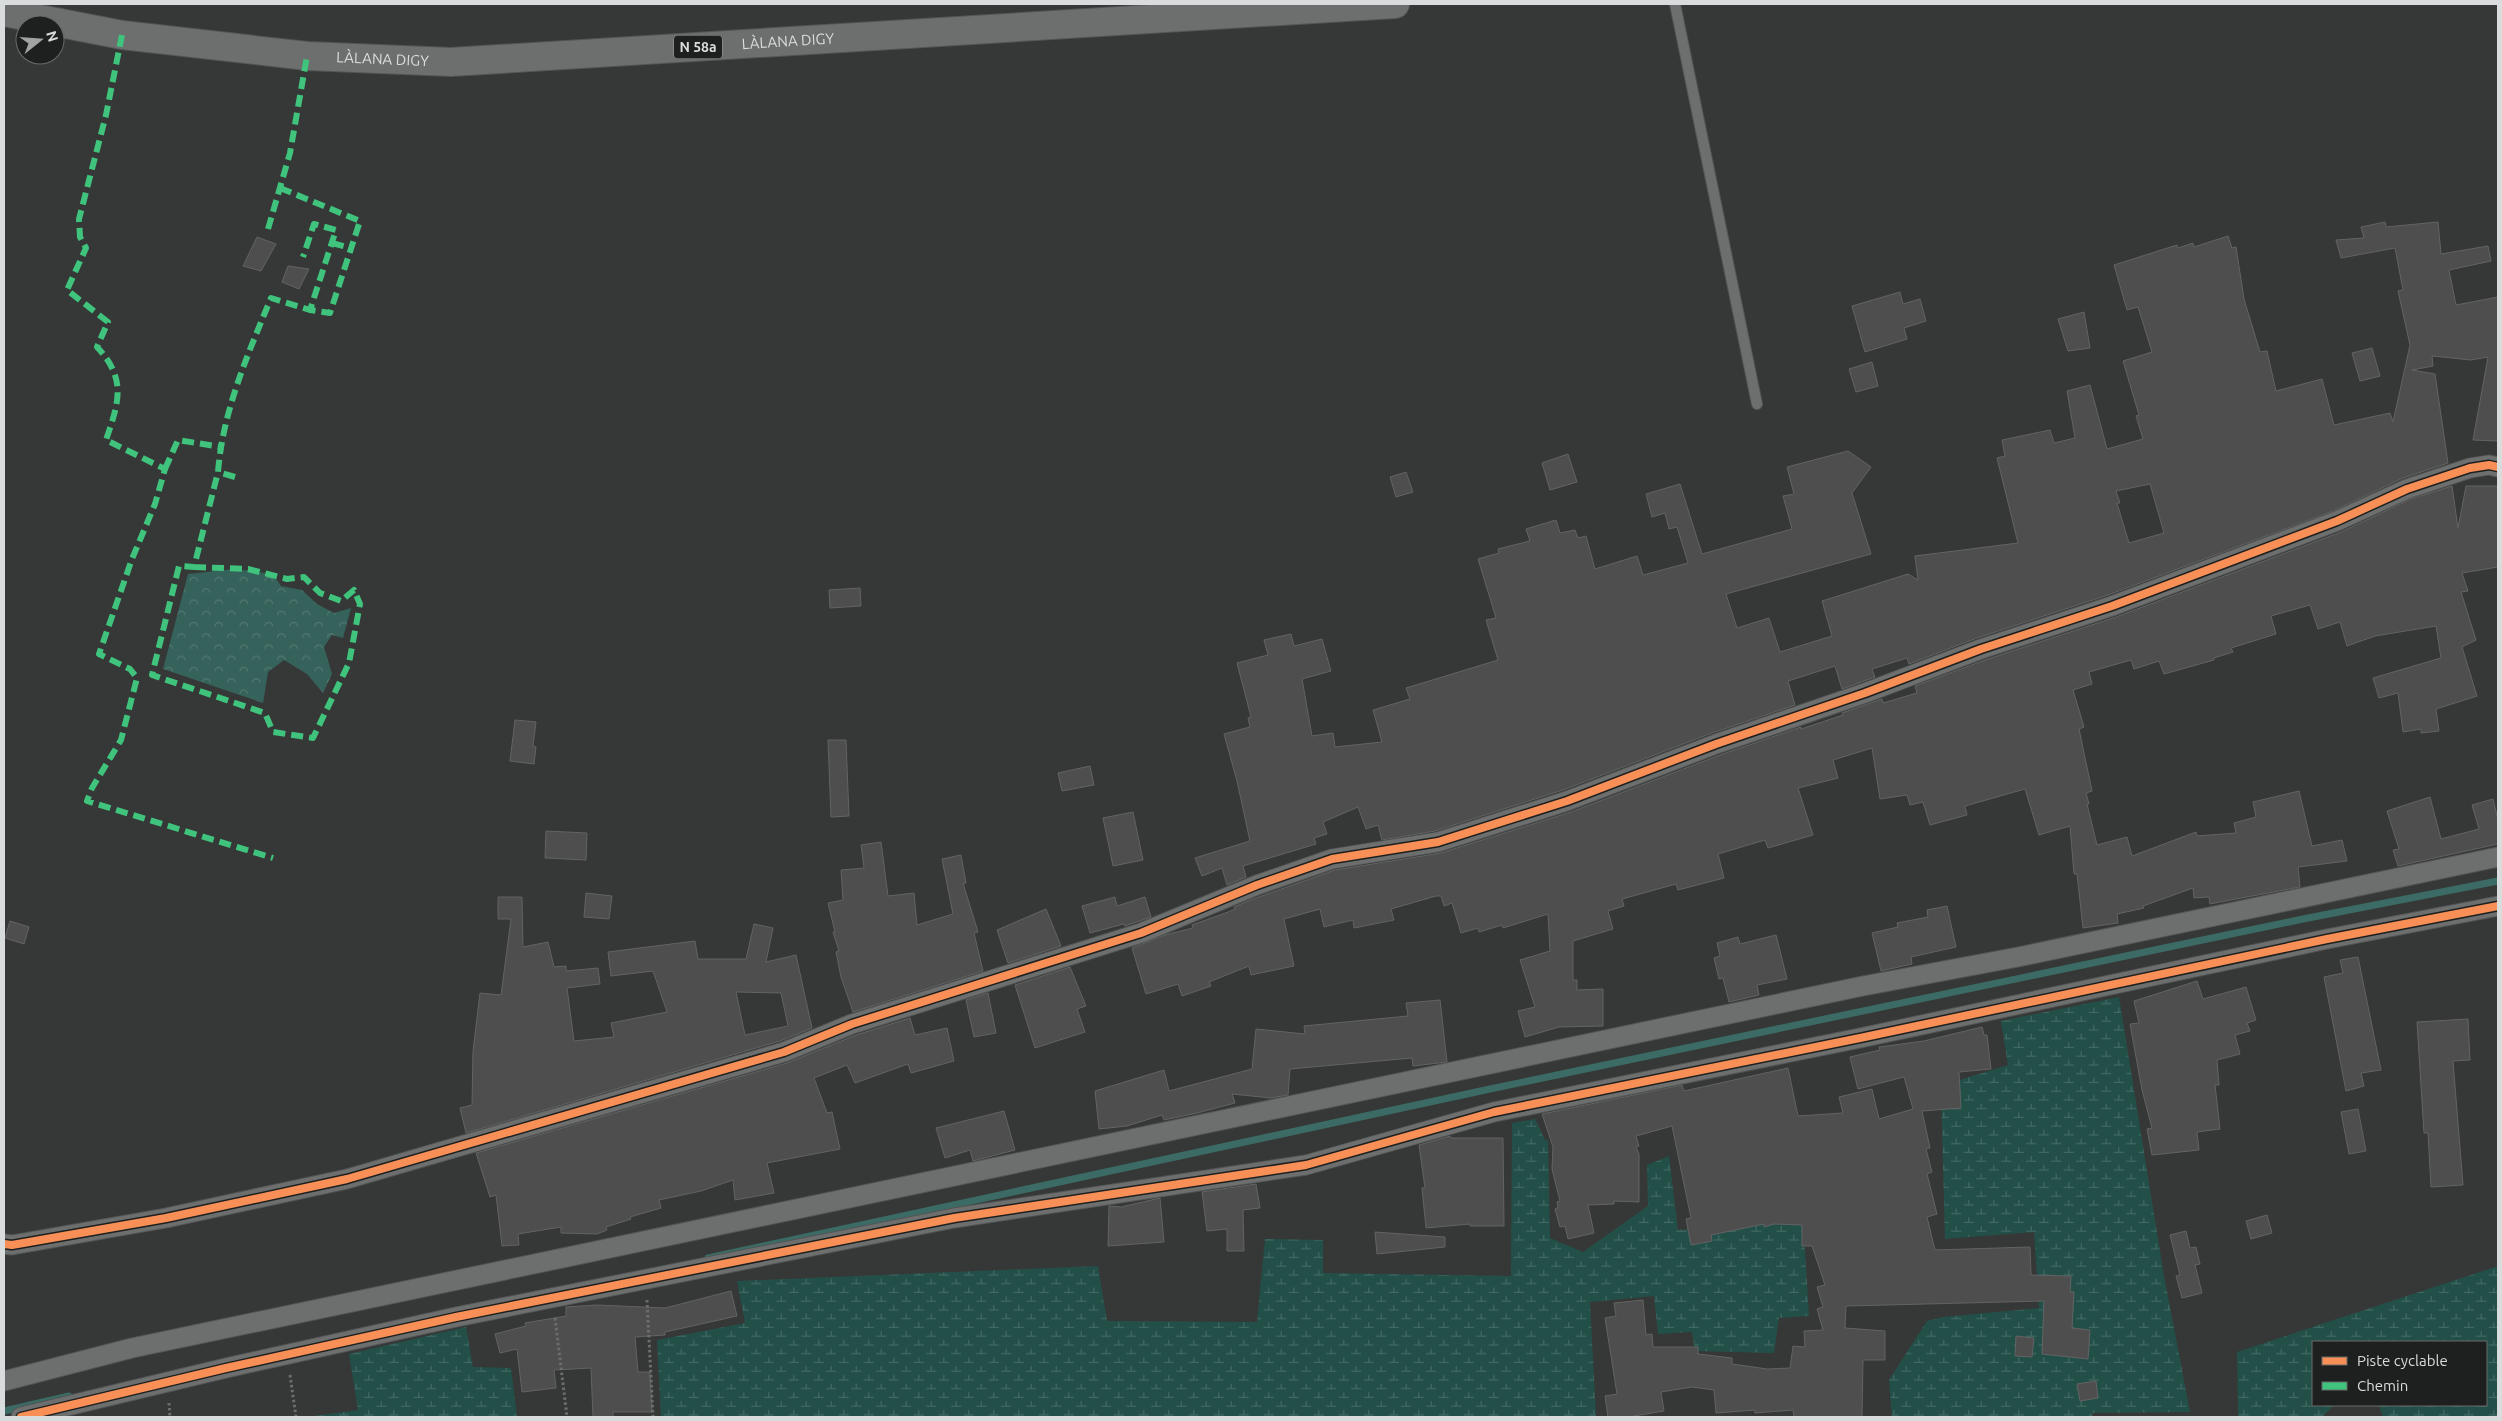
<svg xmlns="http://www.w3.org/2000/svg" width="2502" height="1421" font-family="Ubuntu,sans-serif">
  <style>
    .forest { fill: url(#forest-crowns) }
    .wetland { fill: url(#wetland-marsh) }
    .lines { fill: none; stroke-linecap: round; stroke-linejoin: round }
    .stream { stroke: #3b6b64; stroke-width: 7 }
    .building { fill: #4e4e4e; stroke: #636364; fill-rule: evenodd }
    .service-casing { stroke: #535555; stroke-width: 12 }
    .minor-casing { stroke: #535555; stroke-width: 21 }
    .primary-casing { stroke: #535555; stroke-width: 30 }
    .path { stroke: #6c6e6d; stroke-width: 3; stroke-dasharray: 2.5 2.5; stroke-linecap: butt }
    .service { stroke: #6d6f6e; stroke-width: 10 }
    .minor { stroke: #6d6f6e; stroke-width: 19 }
    .primary { stroke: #6d6f6e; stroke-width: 28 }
    .quiet { stroke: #40c37c; stroke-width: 6; stroke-dasharray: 12 6; stroke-linecap: butt }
    .cycleway-casing { stroke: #1d201f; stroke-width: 11 }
    .cycleway { stroke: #f78f57; stroke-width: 8 }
    .labels { text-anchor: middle; stroke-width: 4; stroke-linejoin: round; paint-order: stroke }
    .shield { fill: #1d201f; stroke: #a1a4a3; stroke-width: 1 }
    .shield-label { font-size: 14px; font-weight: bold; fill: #d9dcdc }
    .street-label { font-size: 15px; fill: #d9dcdc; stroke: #1d201f }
  </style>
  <defs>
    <pattern id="forest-crowns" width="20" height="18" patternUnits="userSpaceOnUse" patternTransform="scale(1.25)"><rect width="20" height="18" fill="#35625b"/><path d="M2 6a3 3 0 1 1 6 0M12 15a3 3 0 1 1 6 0" fill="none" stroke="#527872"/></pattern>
    <pattern id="wetland-marsh" width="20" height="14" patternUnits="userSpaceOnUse" patternTransform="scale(1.25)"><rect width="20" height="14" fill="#225049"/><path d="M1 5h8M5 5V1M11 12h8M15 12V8" fill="none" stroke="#426963"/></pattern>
  </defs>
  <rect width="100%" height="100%" fill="#353837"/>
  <polygon class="forest" points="235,569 273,574 281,586 302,590 317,604 334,613 351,608 343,638 332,635 324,647 332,674 323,693 307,674 284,660 268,672 263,703 163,669 188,574"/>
  <g class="wetland">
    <polygon points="2119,997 2164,1276 2190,1412 2093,1413 2092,1417 1892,1417 1889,1380 1927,1321 1943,1317 2039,1308 2034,1232 1945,1239 1941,1086 2008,1065 2001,1021"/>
    <polygon points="1535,1119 1545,1140 1548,1140 1550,1238 1583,1252 1648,1206 1647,1165 1669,1156 1678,1230 1803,1219 1809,1316 1779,1318 1774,1353 1695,1351 1692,1332 1658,1334 1654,1296 1590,1302 1596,1417 661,1417 657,1340 745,1323 737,1281 1098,1266 1107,1321 1257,1322 1265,1239 1323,1240 1323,1273 1511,1276 1512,1123"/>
    <polygon points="2498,1266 2498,1417 2383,1417 2379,1405 2486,1405 2486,1342 2313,1342 2313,1405 2334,1405 2322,1417 2238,1417 2237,1352"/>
    <polygon points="466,1327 473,1367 511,1368 517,1417 307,1417 358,1410 349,1354"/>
  </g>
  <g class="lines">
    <g class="stream">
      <polyline points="708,1258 1490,1089 2308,918 2498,881"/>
      <polyline points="4,1411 69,1396"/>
    </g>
  </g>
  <g class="building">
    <path d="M 2385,222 L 2386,227 L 2438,222 L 2441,254 L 2488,246 L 2491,261 L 2449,270 L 2456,305 L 2498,297 L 2498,441 L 2473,440 L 2488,357 L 2471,360 L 2432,356 L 2433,366 L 2412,370 L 2435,374 L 2448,463 L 2403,478 L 2333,511 L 2108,595 L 1977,638 L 1909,664 L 1907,658 L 1872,669 L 1875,677 L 1842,689 L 1835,666 L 1788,681 L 1795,705 L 1712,733 L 1563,790 L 1435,831 L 1382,840 L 1378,825 L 1366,829 L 1358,807 L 1323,822 L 1327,834 L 1314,838 L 1316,844 L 1243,866 L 1246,877 L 1227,885 L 1222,868 L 1202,876 L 1195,858 L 1250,841 L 1237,781 L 1224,734 L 1250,727 L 1248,718 L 1251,717 L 1237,663 L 1268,655 L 1264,640 L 1291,634 L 1294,646 L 1322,639 L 1331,671 L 1302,679 L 1312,736 L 1333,733 L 1335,747 L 1382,742 L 1373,710 L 1410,699 L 1406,688 L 1498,660 L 1486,620 L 1496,618 L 1478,559 L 1499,553 L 1498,549 L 1530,541 L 1526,529 L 1556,520 L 1560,533 L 1575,530 L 1578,538 L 1586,536 L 1595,569 L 1637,556 L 1643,575 L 1688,563 L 1677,527 L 1669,529 L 1665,513 L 1652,517 L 1646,494 L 1680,484 L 1702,554 L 1792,529 L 1783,496 L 1794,494 L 1787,467 L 1848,451 L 1871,467 L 1852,493 L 1871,554 L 1726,594 L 1737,628 L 1769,618 L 1780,652 L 1832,636 L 1822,601 L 1908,574 L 1918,580 L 1915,556 L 2018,543 L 1997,458 L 2005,456 L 2002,440 L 2050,430 L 2054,443 L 2075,438 L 2067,391 L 2090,385 L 2107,449 L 2143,439 L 2136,416 L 2139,415 L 2123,361 L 2152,352 L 2138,307 L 2127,310 L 2114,265 L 2177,245 L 2178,248 L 2193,243 L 2194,247 L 2228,236 L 2232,248 L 2236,247 L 2244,299 L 2260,352 L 2267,351 L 2276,391 L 2322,379 L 2334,425 L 2390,413 L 2393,422 L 2410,345 L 2398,291 L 2403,290 L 2395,248 L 2341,258 L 2336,240 L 2364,238 L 2361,227 ZM 2150,484 L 2164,533 L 2129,543 L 2117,503 L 2120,503 L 2116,491 Z"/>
    <polygon points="257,237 276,244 261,271 243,266"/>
    <polygon points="288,266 309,269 299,289 282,282"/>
    <polygon points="1900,292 1903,304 1920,299 1926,321 1904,328 1907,339 1865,352 1852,306"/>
    <polygon points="2084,312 2090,348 2068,351 2058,319"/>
    <polygon points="2372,348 2380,376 2360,381 2352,353"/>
    <polygon points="1872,362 1878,386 1856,392 1849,369"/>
    <polygon points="1568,454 1577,482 1550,490 1542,463"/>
    <polygon points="1406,472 1413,492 1396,497 1390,477"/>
    <polygon points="2452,486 2458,528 2466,486 2498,486 2498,567 2462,573 2468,591 2461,592 2476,640 2462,647 2477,696 2436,709 2439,731 2421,733 2421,729 2403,732 2398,693 2379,698 2373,678 2441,658 2436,626 2375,636 2347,646 2340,622 2318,629 2310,605 2271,616 2276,634 2231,648 2233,652 2214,658 2214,660 2164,674 2159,661 2134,669 2131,660 2089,672 2092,684 2073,690 2084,727 2079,729 2092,791 2086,793 2089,804 2087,804 2097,845 2127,837 2132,856 2196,832 2197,836 2236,833 2234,823 2256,817 2253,802 2299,791 2312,846 2342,840 2347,861 2298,867 2300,887 2210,904 2209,897 2194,898 2193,888 2143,906 2144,908 2117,914 2118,923 2083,928 2077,874 2074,874 2070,826 2039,835 2025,789 1965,806 1967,815 1930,825 1923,802 1910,805 1907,795 1880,799 1872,748 1833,760 1838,778 1798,788 1813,835 1768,848 1765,840 1718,854 1724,878 1678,890 1676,884 1622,899 1624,906 1608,911 1613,929 1573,941 1573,980 1577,980 1577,990 1603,989 1603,1026 1559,1027 1525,1037 1518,1011 1535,1007 1520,960 1550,951 1548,914 1503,928 1502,925 1479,932 1478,928 1461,933 1452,903 1444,906 1441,896 1436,896 1391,909 1394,920 1354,928 1353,920 1324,927 1320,909 1284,919 1294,966 1251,975 1249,966 1209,982 1211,986 1182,996 1178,984 1146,994 1132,948 1165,935 1193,928 1192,925 1228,912 1235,909 1234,907 1253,899 1335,870 1441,853 1571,812 1720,755 1801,727 1801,729 1843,715 1842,713 1882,699 1883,703 1917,693 1915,686 1985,660 2116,617 2341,532 2411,499"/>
    <polygon points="860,588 861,606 830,608 829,590"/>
    <polygon points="515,720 536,722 533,746 536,747 534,764 510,761"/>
    <polygon points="828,740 846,740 849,816 831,817"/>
    <polygon points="1090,766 1094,785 1062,791 1058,773"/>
    <polygon points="2430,797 2441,839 2479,829 2472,805 2493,799 2498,820 2498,844 2398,866 2393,850 2399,849 2387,811"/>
    <polygon points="1133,812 1143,860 1113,866 1103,818"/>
    <polygon points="546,831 587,833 586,860 545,858"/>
    <polygon points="881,842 888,896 914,893 917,925 953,914 942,859 961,855 966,883 963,883 978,932 974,933 983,971 853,1012 841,977 836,952 839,951 833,932 835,932 828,903 843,900 841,870 864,868 861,845"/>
    <polygon points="586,893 612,896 609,919 584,917"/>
    <path d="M 498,897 L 522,897 L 523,947 L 548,942 L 554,967 L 566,966 L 566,971 L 598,968 L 600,984 L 567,988 L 574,1041 L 614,1037 L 611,1023 L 667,1012 L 653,971 L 611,976 L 608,952 L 695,941 L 698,959 L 746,959 L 754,924 L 773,928 L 766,962 L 796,955 L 812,1028 L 780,1041 L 466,1133 L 460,1108 L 472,1105 L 473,1051 L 480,993 L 501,995 L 511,919 L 498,919 ZM 736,992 L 781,993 L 788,1026 L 745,1035 Z"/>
    <polygon points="1115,897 1117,906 1145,897 1151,917 1125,926 1124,924 1090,933 1082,906"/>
    <polygon points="1947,906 1956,947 1911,957 1912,964 1881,971 1872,933 1898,927 1897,923 1928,917 1927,910"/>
    <polygon points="1046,909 1061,946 1008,963 997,930"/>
    <polygon points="10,921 29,927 24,944 5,938"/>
    <polygon points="1776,935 1787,979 1757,985 1759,995 1729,1002 1723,978 1719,979 1714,958 1720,956 1717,943 1738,937 1740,944"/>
    <polygon points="2358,957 2381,1070 2361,1073 2364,1086 2346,1091 2324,977 2343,973 2340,960"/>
    <polygon points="1070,967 1086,1006 1077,1009 1085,1032 1035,1048 1015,985"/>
    <polygon points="2197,981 2203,999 2246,987 2256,1020 2247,1023 2250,1031 2235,1035 2240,1054 2217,1060 2219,1085 2215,1085 2220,1129 2197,1132 2199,1150 2152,1155 2147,1129 2152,1128 2142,1090 2130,1024 2139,1023 2134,1001"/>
    <polygon points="988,993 996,1033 974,1037 966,1000"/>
    <polygon points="1440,1000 1447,1062 1413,1066 1412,1058 1290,1069 1288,1095 1271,1098 1232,1094 1235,1103 1197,1113 1164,1120 1162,1115 1127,1126 1099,1129 1095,1091 1164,1070 1169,1091 1252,1069 1256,1029 1305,1034 1304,1026 1408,1016 1406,1003"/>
    <polygon points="910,1018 915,1035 947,1028 954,1061 911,1073 908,1064 855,1083 847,1065 814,1078 827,1113 832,1112 840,1149 767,1163 774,1193 735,1200 733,1180 701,1191 659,1200 661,1208 630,1217 631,1219 606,1227 607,1230 597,1234 561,1233 561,1227 518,1234 519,1245 502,1246 496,1195 490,1197 476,1153 787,1063 856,1035"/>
    <polygon points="2468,1019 2470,1060 2453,1061 2463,1185 2431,1187 2428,1133 2424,1133 2417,1022"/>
    <polygon points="1982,1027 1984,1035 1987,1035 1991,1069 1959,1072 1961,1108 1922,1111 1930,1148 1926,1149 1932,1172 1927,1174 1937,1214 1927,1217 1935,1250 2030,1247 2031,1275 2071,1276 2070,1292 2074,1292 2072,1328 2090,1330 2088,1359 2042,1354 2044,1301 1846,1306 1845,1328 1885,1331 1885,1360 1863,1360 1862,1417 1794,1417 1793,1410 1755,1413 1755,1410 1716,1413 1714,1390 1692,1387 1661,1392 1664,1411 1628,1417 1608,1417 1605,1396 1617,1394 1605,1318 1616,1316 1614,1303 1643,1300 1646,1335 1652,1334 1653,1347 1698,1347 1698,1354 1732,1358 1732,1364 1767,1369 1790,1368 1793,1346 1805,1347 1804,1331 1823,1330 1817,1309 1823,1307 1817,1287 1825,1285 1812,1246 1802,1246 1802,1225 1774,1224 1764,1227 1764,1224 1711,1235 1712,1241 1691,1245 1686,1219 1691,1218 1672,1126 1636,1136 1639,1146 1636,1147 1639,1154 1639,1202 1614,1201 1614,1204 1588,1205 1594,1233 1568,1239 1565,1226 1560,1227 1555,1209 1558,1208 1557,1202 1560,1201 1552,1169 1553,1147 1542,1114 1682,1085 1684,1091 1788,1068 1798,1116 1843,1113 1839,1097 1872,1089 1879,1119 1913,1109 1904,1077 1858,1089 1850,1057 1880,1050 1879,1047 1924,1041"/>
    <polygon points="2358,1109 2366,1151 2349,1154 2341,1112"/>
    <polygon points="1004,1111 1015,1150 973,1161 970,1150 945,1158 936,1128"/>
    <polygon points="1450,1136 1451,1138 1503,1138 1504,1226 1470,1226 1470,1224 1426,1228 1422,1188 1425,1188 1419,1145"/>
    <polygon points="1256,1184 1260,1208 1243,1210 1244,1251 1227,1251 1227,1229 1207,1231 1202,1192"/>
    <polygon points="1160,1198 1164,1242 1108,1246 1109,1206 1121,1207"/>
    <polygon points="2267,1215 2272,1233 2251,1239 2246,1221"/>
    <polygon points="2186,1231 2190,1248 2196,1247 2200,1264 2195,1265 2202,1293 2182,1298 2176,1276 2180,1275 2170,1235"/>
    <polygon points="1375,1232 1445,1237 1445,1247 1377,1254"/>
    <polygon points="731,1291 737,1316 665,1332 665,1335 635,1337 638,1372 650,1372 652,1412 613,1412 613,1417 593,1417 591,1368 554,1370 556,1388 522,1392 517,1349 500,1353 495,1334 526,1326 525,1323 566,1316 566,1307 597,1305 665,1308"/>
    <polygon points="2016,1336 2034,1338 2032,1357 2015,1356"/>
    <polygon points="2096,1381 2098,1398 2080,1401 2077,1384"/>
  </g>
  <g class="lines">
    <defs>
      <polyline id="service" points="1675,4 1757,404"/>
      <g id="minor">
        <polyline points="4,1244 12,1245 166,1218 347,1179 784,1052 852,1024 1141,933 1257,885 1332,859 1438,842 1567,801 1716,744 1865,693 1981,649 2112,606 2337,521 2407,489 2470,468 2489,465 2498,467"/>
        <polyline points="4,1381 132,1348 1863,986 2018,957 2498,857"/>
        <polyline points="21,1417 226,1368 456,1317 954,1218 1306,1165 1494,1112 1860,1038 2327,939 2498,906"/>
      </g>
      <g id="primary">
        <path id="s1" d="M 4,12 L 122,35 L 307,56 L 451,62 L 1395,4"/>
      </g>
    </defs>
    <use href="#service" class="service-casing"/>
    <use href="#minor" class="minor-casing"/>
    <use href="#primary" class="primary-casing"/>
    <g class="path">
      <polyline points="647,1300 653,1417"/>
      <polyline points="555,1318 567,1417"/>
      <polyline points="290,1375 296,1417"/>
      <polyline points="169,1403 170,1417"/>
    </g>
    <use href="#service" class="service"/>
    <use href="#minor" class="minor"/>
    <use href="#primary" class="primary"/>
    <g class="quiet">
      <path d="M 122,35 L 106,115 L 79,219 L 80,237 L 86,248 L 67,290 L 108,322 L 97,347 C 127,379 119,402 106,440 L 165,469 L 155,504 L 132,559 L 99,654 L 130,669 L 137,678 L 121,740 L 92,788 L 87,801 L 273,858"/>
      <polyline points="280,188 360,221 330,313 310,310 336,230 314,224 303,257"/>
      <polyline points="268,229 290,153 307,56"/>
      <polyline points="332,243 351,248"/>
      <polyline points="165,469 178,440 221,447"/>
      <path d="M 235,477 L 218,472 C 223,410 248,354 271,298 L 310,310"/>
      <polyline points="194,567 248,569 287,579 304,577 320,593 341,601 354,590 360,604 349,663 313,738 273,732 265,713 152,675 179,566 194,567 218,472"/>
    </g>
    <defs>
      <g id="cycleway">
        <polyline points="4,1244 12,1245 166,1218 347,1179 784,1052 852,1024 1141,933 1257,885 1332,859 1438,842 1567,801 1716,744 1865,693 1981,649 2112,606 2337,521 2407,489 2470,468 2489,465 2498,467"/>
        <polyline points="21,1417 226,1368 456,1317 954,1218 1306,1165 1494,1112 1860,1038 2327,939 2498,906"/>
      </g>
    </defs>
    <use href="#cycleway" class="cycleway-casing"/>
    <use href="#cycleway" class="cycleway"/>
  </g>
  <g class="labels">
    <rect class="shield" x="674" y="35.5" width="48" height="23" rx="4"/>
    <g class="shield-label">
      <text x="698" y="52">N 58a</text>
    </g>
    <g class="street-label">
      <text dy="5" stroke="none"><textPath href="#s1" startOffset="788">LÀLANA DIGY</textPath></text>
      <text dy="5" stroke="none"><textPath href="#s1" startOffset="382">LÀLANA DIGY</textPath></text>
    </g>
  </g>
  <rect width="2502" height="1421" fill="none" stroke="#d9dcdc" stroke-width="10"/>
  <rect x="2312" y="1341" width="175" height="65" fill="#1d201f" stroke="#686b6b"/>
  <rect x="2322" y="1357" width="25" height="8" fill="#f78f57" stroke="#686b6b"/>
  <text x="2357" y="1366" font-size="15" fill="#d9dcdc">Piste cyclable</text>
  <rect x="2322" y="1382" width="25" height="8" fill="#40c37c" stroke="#686b6b"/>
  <text x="2357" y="1391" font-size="15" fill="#d9dcdc">Chemin</text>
  <g transform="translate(40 40) rotate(73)"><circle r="24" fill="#1d201f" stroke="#686b6b"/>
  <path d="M0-4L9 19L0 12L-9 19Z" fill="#a0a3a2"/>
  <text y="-8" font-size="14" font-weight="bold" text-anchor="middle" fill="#d9dcdc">N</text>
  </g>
</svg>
